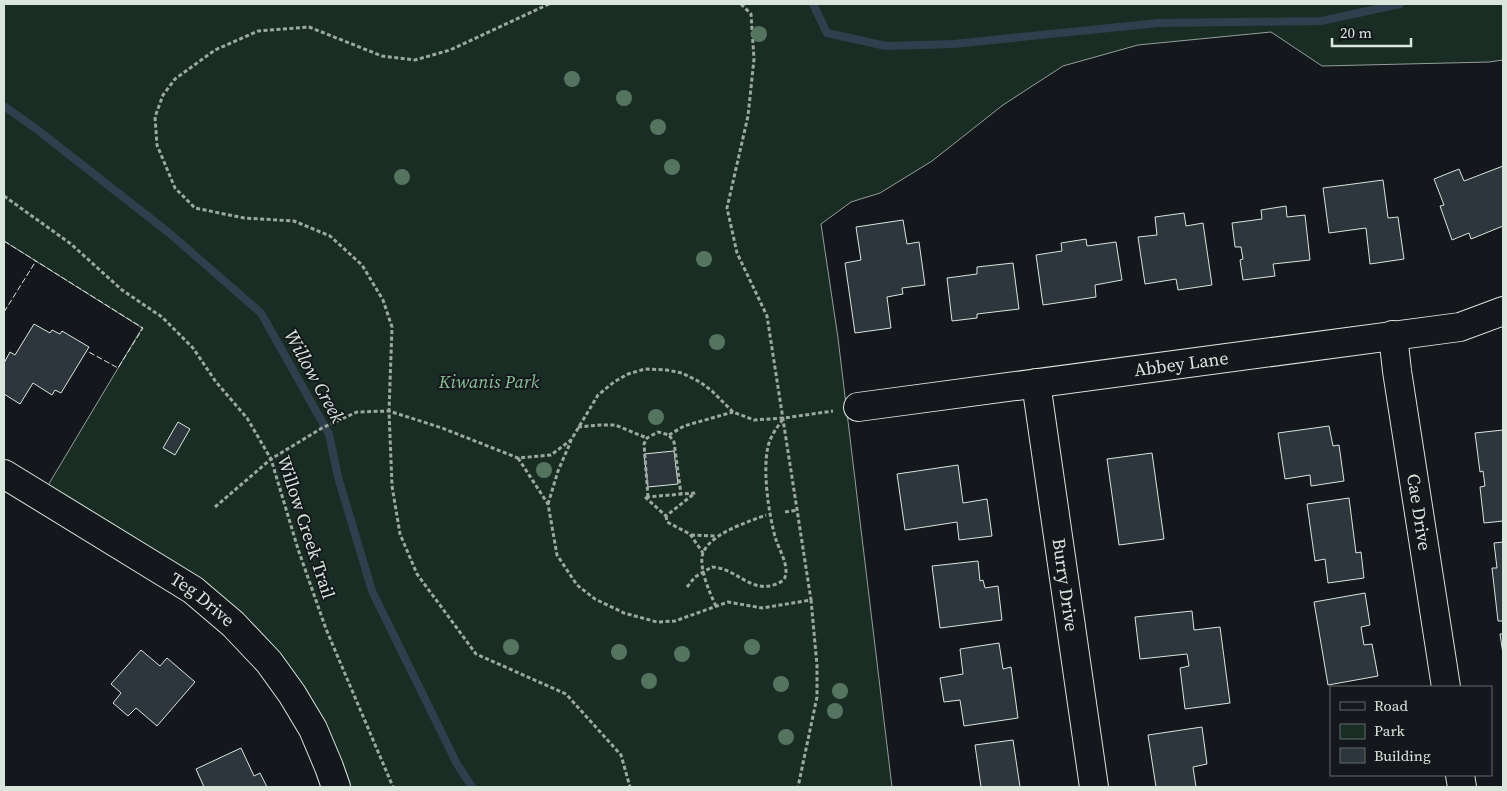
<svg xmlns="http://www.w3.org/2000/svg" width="1507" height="791" font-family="'Source Serif 4',serif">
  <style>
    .green { fill: #1a2d24; stroke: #939e99 }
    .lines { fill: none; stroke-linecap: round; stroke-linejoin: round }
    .stream { stroke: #2f3f4d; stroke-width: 8 }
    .building { fill: #2c363c; stroke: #d8e6dc }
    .minor-casing { stroke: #d8e6dc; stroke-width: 30 }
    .path { stroke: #9da8a2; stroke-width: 3; stroke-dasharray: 4 2.5; stroke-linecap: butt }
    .minor { stroke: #14181c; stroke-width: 28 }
    .fence { stroke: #d8e6dc; stroke-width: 1; stroke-dasharray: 6 2.5; stroke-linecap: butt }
    .tree { fill: #55745f }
    .labels { text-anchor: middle; stroke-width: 4; stroke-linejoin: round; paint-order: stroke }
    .street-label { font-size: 18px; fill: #d8e6dc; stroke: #14181c }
    .park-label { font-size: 18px; font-style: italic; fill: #8ac095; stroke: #14181c }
    .water-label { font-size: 19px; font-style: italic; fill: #d8e6dc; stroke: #14181c }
  </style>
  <rect width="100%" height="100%" fill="#14181c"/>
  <polygon class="green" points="4,4 1503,4 1503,60 1489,62 1322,66 1271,32 1138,45 1063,66 1003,105 932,161 880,193 851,202 821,224 838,338 892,787 336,787 269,662 41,497 142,328 4,241"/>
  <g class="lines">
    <g class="stream">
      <polyline points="813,4 827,33 886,46 953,44 1159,23 1321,21 1400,4"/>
      <polyline points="4,106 35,128 168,232 261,313 329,434 338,477 372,591 457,764 472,787"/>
    </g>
  </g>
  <g class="building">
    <polygon points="1503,166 1503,226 1471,239 1469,233 1452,240 1440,206 1444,205 1434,179 1459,169 1464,181"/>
    <polygon points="1383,180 1388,218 1398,217 1404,259 1370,264 1366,228 1329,233 1323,188"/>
    <polygon points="1286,206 1287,217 1305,215 1310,260 1273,264 1275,276 1243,280 1240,260 1243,259 1241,247 1235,247 1232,223 1262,219 1261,210"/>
    <polygon points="1184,213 1186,226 1203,223 1212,285 1178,290 1176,279 1145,284 1138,237 1157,235 1155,217"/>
    <polygon points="903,220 907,244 919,242 925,285 902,288 903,294 887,297 891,328 855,333 845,263 861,260 856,227"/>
    <polygon points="1086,239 1087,246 1116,242 1122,280 1095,285 1096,297 1043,305 1036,255 1062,251 1061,243"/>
    <polygon points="1013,263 1019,309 977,314 977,318 952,321 947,278 977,274 977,267"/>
    <polygon points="34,324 50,333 52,330 60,334 62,331 89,347 61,393 55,390 52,395 33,383 20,404 4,394 4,363 10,352 15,355"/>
    <polygon points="178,422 190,429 175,455 163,448"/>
    <polygon points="1329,426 1333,446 1339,445 1344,481 1311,486 1310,475 1285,479 1278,433"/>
    <polygon points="1503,430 1503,521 1484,523 1480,487 1485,486 1483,471 1480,472 1475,433"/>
    <polygon points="674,451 678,484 648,487 644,454"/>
    <polygon points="1152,453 1164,539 1119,545 1107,459"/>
    <polygon points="958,465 963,503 987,499 992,536 959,540 957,522 905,530 897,474"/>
    <polygon points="1349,498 1356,553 1361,552 1364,578 1328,583 1325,559 1315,561 1307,504"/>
    <polygon points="1503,542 1503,621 1498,621 1492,568 1497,568 1494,543"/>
    <polygon points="978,561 980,581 983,580 985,588 998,586 1002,620 940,628 932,566"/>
    <polygon points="1365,593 1370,625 1361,627 1364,645 1372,644 1378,676 1328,685 1314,602"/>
    <polygon points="1192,611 1194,630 1220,627 1230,703 1185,709 1180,668 1189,666 1187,654 1140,659 1135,617"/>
    <polygon points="1500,634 1503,634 1503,654"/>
    <polygon points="999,643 1003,669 1011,667 1018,718 964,726 960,700 944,702 940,678 963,674 960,649"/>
    <polygon points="141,650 160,666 167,658 195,682 157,726 136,708 128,716 113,703 121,693 111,684"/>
    <polygon points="1202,727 1207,764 1193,767 1196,787 1156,787 1148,735"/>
    <polygon points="1013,740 1020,787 979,787 981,787 975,745"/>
    <polygon points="241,748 254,776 260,773 267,787 204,787 196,769"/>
  </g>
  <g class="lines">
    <defs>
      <g id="minor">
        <path id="s1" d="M 1393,335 L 1397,371 L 1446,687"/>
        <path id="s2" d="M 1036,383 L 1094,787"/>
        <path id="s3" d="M 858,407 L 1460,327 L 1503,311"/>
        <path id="s4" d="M 4,474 L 193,590 L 233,624 L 269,662 L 292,694 L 313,729 L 329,767 L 336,787"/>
        <polyline points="1460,775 1462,787"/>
      </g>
    </defs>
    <use href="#minor" class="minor-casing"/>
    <g class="path">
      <polyline points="549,4 450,50 415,60 382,56 309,27 258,31 215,50 175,79 163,95 155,117 157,145 175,188 195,208 244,218 294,221 330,236 362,265 383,300 392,327 389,411 392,486 400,534 417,574 476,654 566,694 621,755 630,787"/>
      <polyline points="741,4 751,14 754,59 748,116 727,208 737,253 767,316 811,600"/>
      <polyline points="4,196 71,244 122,290 162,317 193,348 216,382 247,418 271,459 298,549 326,629 393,787"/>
      <polyline points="578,427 600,425 615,425 647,438"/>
      <polyline points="669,435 684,426 733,412"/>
      <polyline points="518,458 548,504 557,555 577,585 595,599 624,613 657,622 675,621 728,602 762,608 811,600 817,665 817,697 798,787"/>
      <polyline points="645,497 666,516 695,493"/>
      <polyline points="646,497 695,493"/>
      <polyline points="648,497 644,444 647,438 658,432 669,435 674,442 681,494"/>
      <polyline points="548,504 558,471 571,441"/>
      <polyline points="215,507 271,459 322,428 357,412 389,411 442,428 518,458 551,455 571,440 598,395 614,382 628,374 645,369 667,370 682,373 700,382 712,391 733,412 754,420 784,418 833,411"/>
      <polyline points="785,512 798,510"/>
      <polyline points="666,516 667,522 690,534 703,553"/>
      <polyline points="691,535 717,536"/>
      <path d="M 687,587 L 695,577 L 712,567 C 715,567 719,568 723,569 C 738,574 752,589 769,586 C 774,585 784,582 785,577 C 789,566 780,551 776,540 C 769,517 760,460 771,438 C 774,431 779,425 783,419"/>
      <path d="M 716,606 C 710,594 698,566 703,553 C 711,533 748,522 766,515"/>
    </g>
    <use href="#minor" class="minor"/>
    <g class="fence">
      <polyline points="4,241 143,328 118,368 87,351"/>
      <polyline points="4,312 36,261"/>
    </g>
  </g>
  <g class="tree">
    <circle cx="759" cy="34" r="8"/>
    <circle cx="572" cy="79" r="8"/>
    <circle cx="624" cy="98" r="8"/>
    <circle cx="658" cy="127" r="8"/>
    <circle cx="672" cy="167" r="8"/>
    <circle cx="402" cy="177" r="8"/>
    <circle cx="704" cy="259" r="8"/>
    <circle cx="717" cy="342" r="8"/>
    <circle cx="656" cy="417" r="8"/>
    <circle cx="544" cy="470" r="8"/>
    <circle cx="511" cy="647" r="8"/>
    <circle cx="752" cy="647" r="8"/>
    <circle cx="619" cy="652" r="8"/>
    <circle cx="682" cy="654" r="8"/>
    <circle cx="649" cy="681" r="8"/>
    <circle cx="781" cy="684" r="8"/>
    <circle cx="840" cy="691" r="8"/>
    <circle cx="835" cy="711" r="8"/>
    <circle cx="786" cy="737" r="8"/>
  </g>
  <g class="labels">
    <g class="street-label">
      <text dy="6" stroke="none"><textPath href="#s3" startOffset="326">Abbey Lane</textPath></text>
      <text dy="6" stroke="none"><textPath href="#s1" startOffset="179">Cae Drive</textPath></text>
      <text transform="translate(306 527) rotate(72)" y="6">Willow Creek Trail</text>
      <text dy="6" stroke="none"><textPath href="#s2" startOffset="204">Burry Drive</textPath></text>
      <text dy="6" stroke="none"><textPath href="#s4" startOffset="235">Teg Drive</textPath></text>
    </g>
    <g class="park-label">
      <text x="489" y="388">Kiwanis Park</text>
    </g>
    <g class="water-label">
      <text transform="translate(315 376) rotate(61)" y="7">Willow Creek</text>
    </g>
  </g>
  <rect width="1507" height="791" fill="none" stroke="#d8e6dc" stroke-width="10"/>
  <rect x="1330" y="686" width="162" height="90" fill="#14181c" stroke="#626a69"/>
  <rect x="1340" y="702" width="25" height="8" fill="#14181c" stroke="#626a69"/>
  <text x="1374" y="711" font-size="15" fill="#d8e6dc">Road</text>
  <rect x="1340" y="724" width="25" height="15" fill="#1a2d24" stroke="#626a69"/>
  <text x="1374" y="736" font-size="15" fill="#d8e6dc">Park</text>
  <rect x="1340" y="748" width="25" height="15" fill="#2c363c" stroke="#626a69"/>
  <text x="1374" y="761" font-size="15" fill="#d8e6dc">Building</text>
  <path d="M1332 38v8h79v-8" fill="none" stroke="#d8e6dc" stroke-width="2.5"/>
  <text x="1340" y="38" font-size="15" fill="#d8e6dc" stroke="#14181c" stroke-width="4" paint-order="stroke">20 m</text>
</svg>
